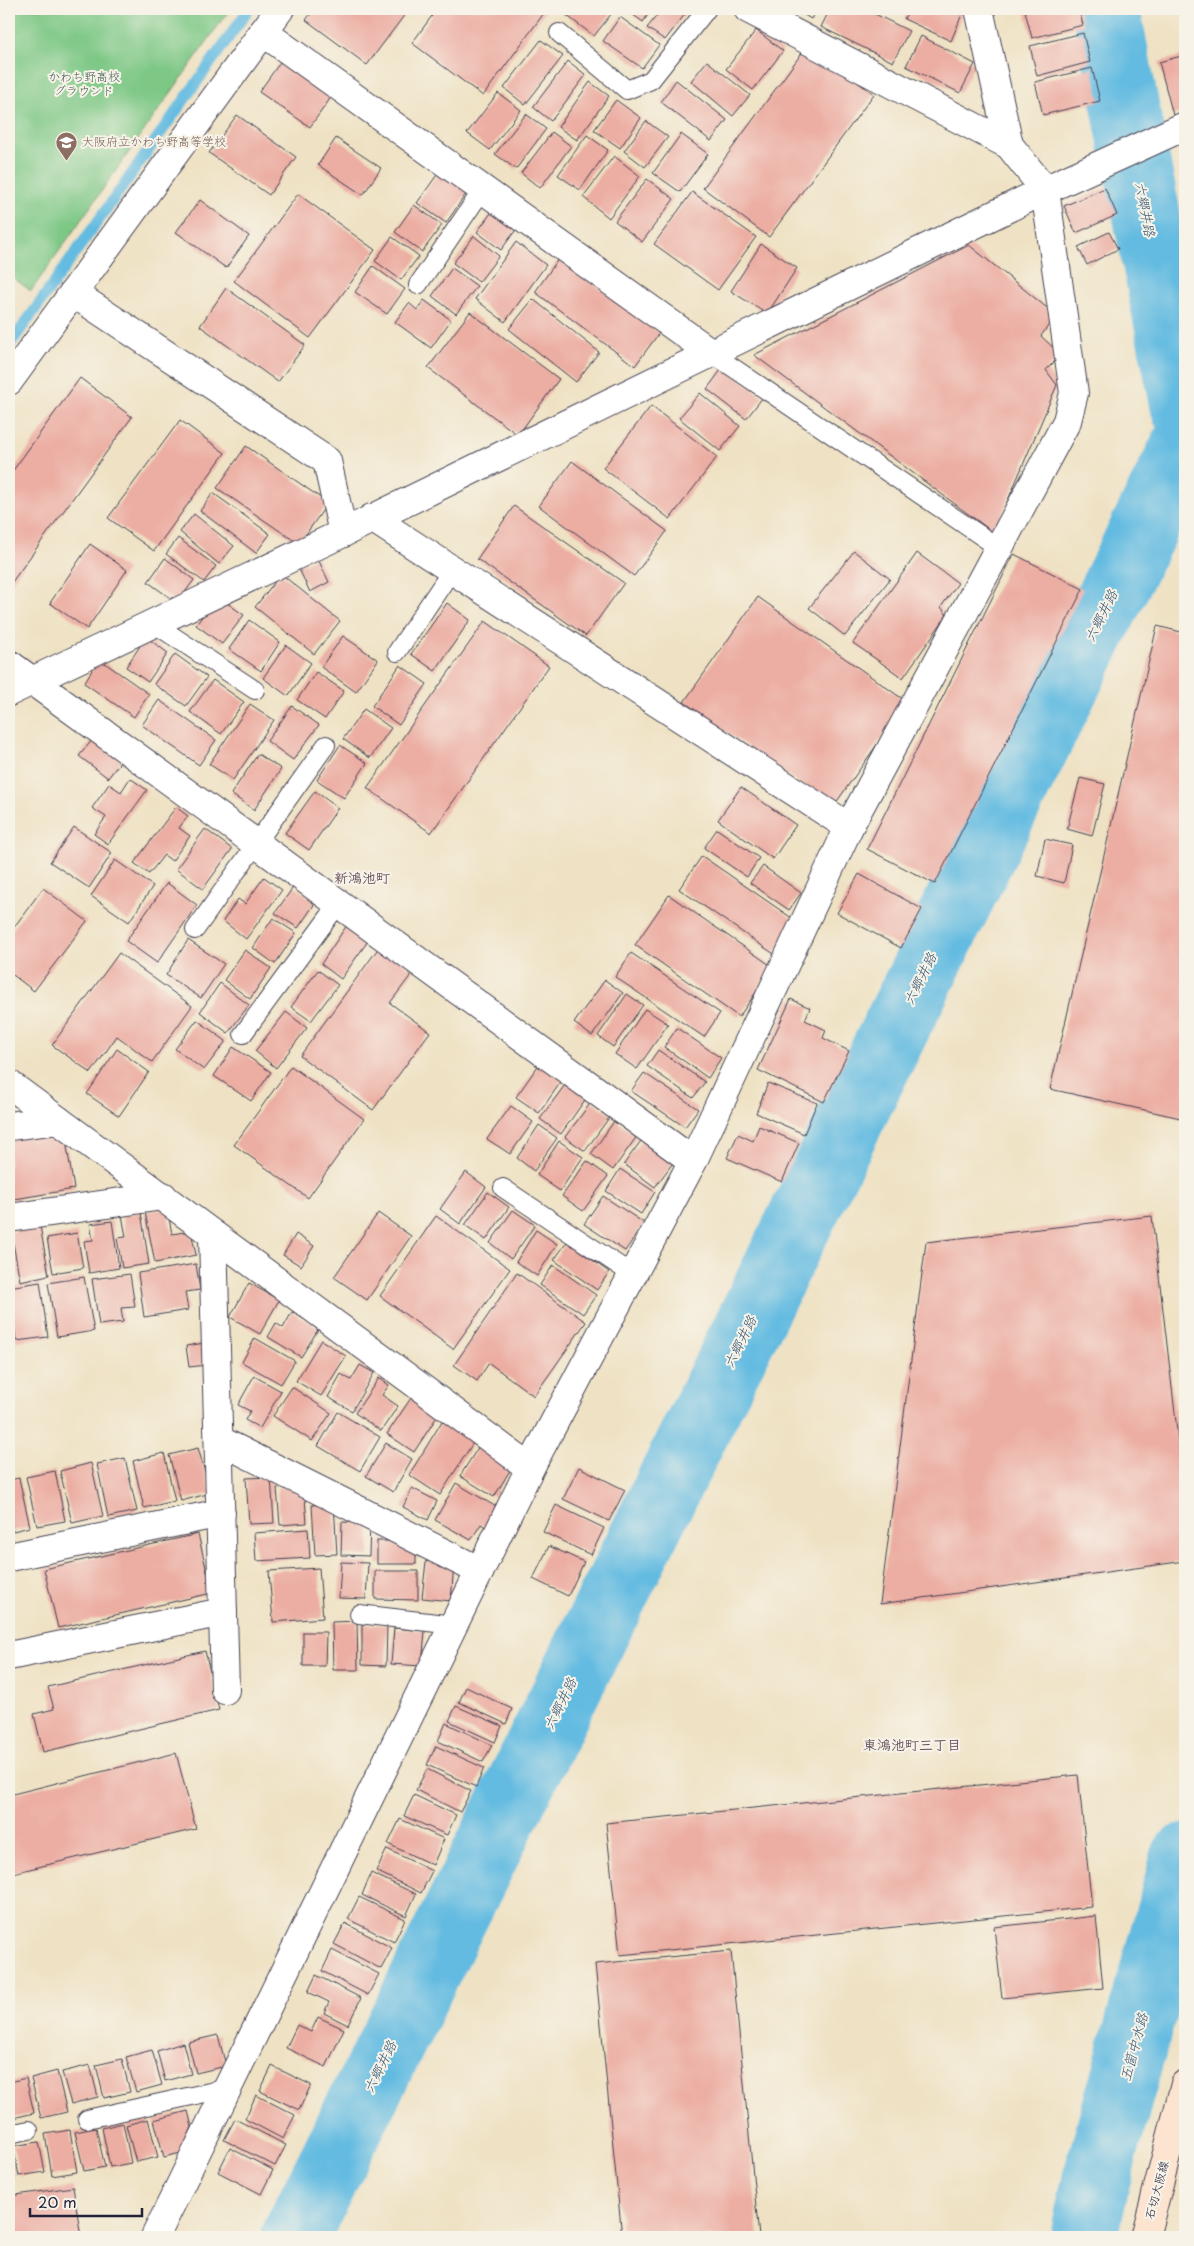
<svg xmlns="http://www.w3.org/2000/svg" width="1194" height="2246" font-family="'Playpen Sans','Klee One',sans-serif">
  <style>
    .green { fill: #7ec886; stroke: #507560 }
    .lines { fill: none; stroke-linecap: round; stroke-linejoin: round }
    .stream { stroke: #64bbe1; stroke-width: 11 }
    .river { stroke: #64bbe1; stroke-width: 68 }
    .building { fill: #ecada3 }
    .lane-casing { stroke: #413f50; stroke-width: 20 }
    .street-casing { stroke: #413f50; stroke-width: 30 }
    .secondary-casing { stroke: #413f50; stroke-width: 30 }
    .lane { stroke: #fff; stroke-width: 18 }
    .street { stroke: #fff; stroke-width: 28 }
    .secondary { stroke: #fde4d0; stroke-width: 28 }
    .labels { text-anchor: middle; stroke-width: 4; stroke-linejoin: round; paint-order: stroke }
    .park-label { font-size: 12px; fill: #425c55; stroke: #f7f3e8 }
    .education-label { font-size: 12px; fill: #785e54; stroke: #f7f3e8; text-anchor: start }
    .street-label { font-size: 12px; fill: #22223b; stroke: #f7f3e8 }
    .water-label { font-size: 14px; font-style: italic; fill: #395875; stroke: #f7f3e8 }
    .neighbourhood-label { font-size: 14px; font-weight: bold; fill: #69535f; stroke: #f7f3e8 }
  </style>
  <rect width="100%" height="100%" fill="#f7f3e8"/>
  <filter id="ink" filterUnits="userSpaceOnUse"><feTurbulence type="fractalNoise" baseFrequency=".02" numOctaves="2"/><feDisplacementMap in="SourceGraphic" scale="10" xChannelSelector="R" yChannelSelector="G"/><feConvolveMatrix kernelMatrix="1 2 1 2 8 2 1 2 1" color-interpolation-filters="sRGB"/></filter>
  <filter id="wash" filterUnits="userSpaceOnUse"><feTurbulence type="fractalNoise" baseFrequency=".0096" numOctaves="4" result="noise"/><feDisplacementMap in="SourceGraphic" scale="20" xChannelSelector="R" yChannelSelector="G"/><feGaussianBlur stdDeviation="1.12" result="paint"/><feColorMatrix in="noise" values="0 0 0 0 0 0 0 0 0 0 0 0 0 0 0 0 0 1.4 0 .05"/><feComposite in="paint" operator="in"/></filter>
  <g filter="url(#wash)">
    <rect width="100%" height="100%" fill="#efe2c4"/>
    <polygon class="green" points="9,9 230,9 31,291 9,275"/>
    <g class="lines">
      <polyline class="stream" points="9,346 249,9"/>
      <g class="river">
        <polyline points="1106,9 1185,409"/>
        <polyline points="295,2237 1185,446"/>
        <polyline points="1084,2237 1096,2181 1185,1857"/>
      </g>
    </g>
    <g id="blocks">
      <g class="building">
        <polygon points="314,9 409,9 367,65 306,20"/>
        <polygon points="437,9 547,9 483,96 412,43"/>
        <polygon points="558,9 606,9 612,13 594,36"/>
        <polygon points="625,9 652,9 643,22"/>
        <polygon points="662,9 689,9 665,40 647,28"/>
        <polygon points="794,9 817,9 811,19"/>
        <polygon points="830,9 865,9 909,31 893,62 821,27"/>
        <polygon points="909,9 956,9 963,12 951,41 904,19"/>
        <polygon points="1033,9 1079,9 1083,25 1032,38 1025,11"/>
        <polygon points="620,17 659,45 642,68 603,41"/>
        <polygon points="756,30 783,51 753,90 726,69"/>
        <polygon points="1083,33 1090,62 1037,76 1030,46"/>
        <polygon points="921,36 975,64 960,93 906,66"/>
        <polygon points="541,40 563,56 525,105 504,88"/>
        <polygon points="807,46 874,94 769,237 703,188"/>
        <polygon points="1185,55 1185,112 1173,115 1159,62"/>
        <polygon points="281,61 332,96 310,127 259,92"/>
        <polygon points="568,61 586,75 551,121 533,107"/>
        <polygon points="707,61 750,95 733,116 691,81"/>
        <polygon points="1092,68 1100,101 1043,115 1035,82"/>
        <polygon points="676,80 727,120 711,141 661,102"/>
        <polygon points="590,82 609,96 577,140 558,127"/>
        <polygon points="498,93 521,110 490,150 467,133"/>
        <polygon points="616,100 641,118 620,148 594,130"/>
        <polygon points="526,114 546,129 516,169 495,154"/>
        <polygon points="237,115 296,157 269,195 209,153"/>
        <polygon points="646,121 668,137 645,167 624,151"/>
        <polygon points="552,132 571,146 540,188 521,173"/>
        <polygon points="681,134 708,154 680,192 653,173"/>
        <polygon points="587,135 608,150 580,190 558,175"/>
        <polygon points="336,138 381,168 363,195 318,165"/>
        <polygon points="614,156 640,176 609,218 583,197"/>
        <polygon points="439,172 468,191 446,223 417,203"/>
        <polygon points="647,179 674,199 642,242 615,221"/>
        <polygon points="1105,188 1117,215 1076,233 1064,206"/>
        <polygon points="692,192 756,237 718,290 654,244"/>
        <polygon points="298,194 375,250 310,338 234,281"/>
        <polygon points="200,200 249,236 226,268 176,232"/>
        <polygon points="414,205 442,225 422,252 395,232"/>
        <polygon points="494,209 518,227 501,250 477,232"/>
        <polygon points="1109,232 1118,249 1087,265 1078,247"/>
        <polygon points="474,236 499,256 479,282 453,263"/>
        <polygon points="392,237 419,256 401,280 375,261"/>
        <polygon points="516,242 546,265 505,322 475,299"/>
        <polygon points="761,244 797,268 767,314 731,291"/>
        <polygon points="969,245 1056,315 1041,336 1061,355 1046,370 1057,385 994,533 754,355"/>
        <polygon points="559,258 659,333 635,366 535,292"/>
        <polygon points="373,266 405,289 387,314 355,292"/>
        <polygon points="452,268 477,286 456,314 432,296"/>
        <polygon points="226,288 305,345 278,382 200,326"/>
        <polygon points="533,299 599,352 576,382 509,329"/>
        <polygon points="424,300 451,320 431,348 395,322 409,303 417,310"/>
        <polygon points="470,312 559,379 518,435 428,368"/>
        <polygon points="724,366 763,397 746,419 707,389"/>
        <polygon points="80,378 132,417 9,586 9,476"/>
        <polygon points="700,393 740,426 720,451 679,418"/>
        <polygon points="651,406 717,457 670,519 603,468"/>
        <polygon points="180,420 225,453 154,551 108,518"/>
        <polygon points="246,446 328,503 299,544 217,488"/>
        <polygon points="572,461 667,531 634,576 539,506"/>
        <polygon points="213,493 270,534 256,553 200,511"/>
        <polygon points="514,506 624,583 586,636 477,559"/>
        <polygon points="194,514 234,546 219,564 180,532"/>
        <polygon points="178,538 216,566 204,582 166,554"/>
        <polygon points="90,544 127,570 87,629 50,603"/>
        <polygon points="854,551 890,579 845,636 809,608"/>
        <polygon points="917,553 958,583 941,607 947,615 903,678 853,643"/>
        <polygon points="1014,554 1083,589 935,884 867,849"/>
        <polygon points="317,557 329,582 310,592 298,567"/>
        <polygon points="165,558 194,580 177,603 148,582"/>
        <polygon points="281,574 340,621 314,654 255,607"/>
        <polygon points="217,596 244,615 222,644 196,625"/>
        <polygon points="758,597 907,702 833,807 684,702"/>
        <polygon points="447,603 470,620 435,671 411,654"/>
        <polygon points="249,620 280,642 261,671 229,649"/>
        <polygon points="485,621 549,666 431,833 367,788"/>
        <polygon points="1157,626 1185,633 1185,1119 1050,1089"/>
        <polygon points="343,636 378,660 356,692 321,667"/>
        <polygon points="146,637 168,653 148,682 126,667"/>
        <polygon points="286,645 311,663 288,696 263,678"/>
        <polygon points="175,654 207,677 186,706 154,684"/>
        <polygon points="99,659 149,694 134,717 84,683"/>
        <polygon points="400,665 427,684 399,725 372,706"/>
        <polygon points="316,672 344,691 325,719 297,700"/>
        <polygon points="213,680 244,702 221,734 190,712"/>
        <polygon points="159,700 216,740 199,765 142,725"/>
        <polygon points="250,704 274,720 233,780 209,764"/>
        <polygon points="292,706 319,725 293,760 267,741"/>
        <polygon points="364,709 391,728 370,758 343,739"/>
        <polygon points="93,739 121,761 108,778 79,756"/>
        <polygon points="340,745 367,763 344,798 317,780"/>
        <polygon points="258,754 281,769 254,810 231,794"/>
        <polygon points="130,778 147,790 108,844 94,834 106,817 92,808 109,784 121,792"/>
        <polygon points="1080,778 1105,784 1092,836 1067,829"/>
        <polygon points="741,787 796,825 773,859 718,820"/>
        <polygon points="315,791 338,808 309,850 285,833"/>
        <polygon points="176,807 188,816 179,828 190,836 172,861 164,855 149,874 134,863"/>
        <polygon points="74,827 112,853 89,888 50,862"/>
        <polygon points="205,829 232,849 203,889 176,869"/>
        <polygon points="717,829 759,858 747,877 704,848"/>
        <polygon points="1045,839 1072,845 1064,883 1037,876"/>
        <polygon points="702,856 796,921 774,954 679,889"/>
        <polygon points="115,860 153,886 129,922 91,896"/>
        <polygon points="763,866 801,893 789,910 750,883"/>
        <polygon points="859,874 922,909 901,948 837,913"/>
        <polygon points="264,877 282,890 246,939 223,921 238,899 245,904"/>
        <polygon points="167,883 197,905 157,963 126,941"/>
        <polygon points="294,886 316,902 298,928 275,913"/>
        <polygon points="43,888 87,921 34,991 9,972 9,934"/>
        <polygon points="669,895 773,967 739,1017 635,945"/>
        <polygon points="273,918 296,933 275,964 253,948"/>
        <polygon points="347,925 368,941 341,979 321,964"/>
        <polygon points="188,940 224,964 201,998 166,975"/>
        <polygon points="380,946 414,971 390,1003 430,1032 373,1110 300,1056"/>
        <polygon points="245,950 271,968 250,999 224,980"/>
        <polygon points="119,953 192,1006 152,1062 117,1036 91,1073 52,1045"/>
        <polygon points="631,953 720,1013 704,1037 615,977"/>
        <polygon points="318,970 338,985 311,1021 291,1007"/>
        <polygon points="605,980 623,993 592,1036 574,1023"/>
        <polygon points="220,983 249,1005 228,1033 200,1012"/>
        <polygon points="627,994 643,1005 613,1047 598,1036"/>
        <polygon points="791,999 810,1008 805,1020 826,1030 823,1038 849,1051 824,1102 758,1070"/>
        <polygon points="645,1009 668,1024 637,1069 615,1054"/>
        <polygon points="286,1012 307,1028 276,1068 255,1051"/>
        <polygon points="197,1020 226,1041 204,1070 175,1049"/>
        <polygon points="677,1028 721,1058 708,1078 664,1047"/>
        <polygon points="233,1047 271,1072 251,1101 214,1076"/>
        <polygon points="117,1049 149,1072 119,1116 87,1094"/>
        <polygon points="658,1050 705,1082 693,1098 647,1066"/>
        <polygon points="540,1063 563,1079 539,1113 516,1097"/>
        <polygon points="291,1066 364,1119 308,1198 234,1145"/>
        <polygon points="644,1073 698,1109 685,1127 631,1091"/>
        <polygon points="567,1082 587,1097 561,1134 540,1119"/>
        <polygon points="768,1083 817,1103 804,1134 756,1113"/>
        <polygon points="592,1101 611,1115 585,1151 565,1137"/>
        <polygon points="511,1106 533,1122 510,1154 487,1139"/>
        <polygon points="615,1120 637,1136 613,1170 591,1154"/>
        <polygon points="539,1125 557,1138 534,1171 517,1158"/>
        <polygon points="759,1126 799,1143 782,1182 727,1158 738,1134 753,1141"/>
        <polygon points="64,1129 74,1189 9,1200 9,1138"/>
        <polygon points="643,1138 675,1160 655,1187 624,1164"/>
        <polygon points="559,1141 583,1157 560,1191 537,1175"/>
        <polygon points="587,1161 608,1176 583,1211 562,1196"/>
        <polygon points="620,1169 655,1192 641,1214 606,1191"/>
        <polygon points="466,1172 486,1187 460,1224 440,1209"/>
        <polygon points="488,1192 509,1207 486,1240 465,1225"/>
        <polygon points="603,1196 644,1223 625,1251 584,1224"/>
        <polygon points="167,1208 172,1234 191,1231 196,1255 155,1263 145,1212"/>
        <polygon points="513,1210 535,1225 511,1259 490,1243"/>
        <polygon points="141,1212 149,1264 122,1268 117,1238 126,1237 122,1215"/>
        <polygon points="378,1213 411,1236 367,1300 334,1277"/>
        <polygon points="436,1216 510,1269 453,1349 380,1296"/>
        <polygon points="1152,1216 1185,1499 1185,1561 880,1604 926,1242"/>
        <polygon points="112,1221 119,1268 89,1273 84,1241 93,1240 90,1224"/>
        <polygon points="40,1226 49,1275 20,1281 11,1232"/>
        <polygon points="536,1230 557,1244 537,1276 516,1262"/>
        <polygon points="77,1233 83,1268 53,1273 47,1238"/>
        <polygon points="296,1234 314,1246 301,1266 283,1255"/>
        <polygon points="567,1242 609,1272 597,1290 554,1260"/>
        <polygon points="196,1264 200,1290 185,1292 188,1310 144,1317 138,1273"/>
        <polygon points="553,1265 596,1295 583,1314 540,1285"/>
        <polygon points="517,1273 586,1322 534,1396 489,1363 477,1381 454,1365"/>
        <polygon points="130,1274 135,1307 121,1308 123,1322 99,1325 92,1279"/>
        <polygon points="84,1277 94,1331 57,1337 48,1283"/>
        <polygon points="40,1282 48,1337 16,1341 9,1287"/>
        <polygon points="249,1283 279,1300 260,1334 230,1317"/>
        <polygon points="292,1312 319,1328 301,1357 268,1337 276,1323 283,1328"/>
        <polygon points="255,1338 295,1361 281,1384 242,1362"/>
        <polygon points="321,1340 346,1356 321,1396 296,1381"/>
        <polygon points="204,1343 207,1365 189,1367 186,1346"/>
        <polygon points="360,1365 374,1373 352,1411 328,1397 341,1374 351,1380"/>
        <polygon points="254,1376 281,1391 260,1428 245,1420 250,1411 238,1405"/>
        <polygon points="379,1378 389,1385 382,1395 398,1406 381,1431 355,1413"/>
        <polygon points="292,1387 331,1413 312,1441 273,1416"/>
        <polygon points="411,1398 438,1415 414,1452 387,1434"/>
        <polygon points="338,1412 380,1437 360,1471 318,1446"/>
        <polygon points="444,1418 476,1438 440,1495 409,1475"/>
        <polygon points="386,1443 412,1459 393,1492 366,1476"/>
        <polygon points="479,1446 512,1467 494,1497 460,1476"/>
        <polygon points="198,1448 211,1493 181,1501 169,1455"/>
        <polygon points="164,1453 175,1501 144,1508 133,1461"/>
        <polygon points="125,1458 137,1511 108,1517 97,1464"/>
        <polygon points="91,1463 103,1516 72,1523 60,1471"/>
        <polygon points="579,1467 625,1490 609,1521 563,1499"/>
        <polygon points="55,1471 65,1521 37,1526 26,1477"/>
        <polygon points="271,1477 274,1523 249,1524 246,1478"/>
        <polygon points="19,1478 30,1527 9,1532 9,1480"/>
        <polygon points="456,1483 498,1508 487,1528 481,1524 471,1540 435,1520"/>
        <polygon points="304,1486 307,1523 280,1525 277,1488"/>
        <polygon points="412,1488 437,1501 428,1520 403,1507"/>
        <polygon points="334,1504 337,1554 315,1555 312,1505"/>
        <polygon points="556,1505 604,1528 591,1555 543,1532"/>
        <polygon points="342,1522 370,1523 369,1556 341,1555"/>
        <polygon points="308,1529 310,1558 256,1561 254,1533"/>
        <polygon points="198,1534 212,1593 58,1628 44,1569"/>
        <rect x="377" y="1541" width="39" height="23"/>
        <polygon points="549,1546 584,1562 568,1596 533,1579"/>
        <polygon points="426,1561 454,1564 451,1601 422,1598"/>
        <polygon points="341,1562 368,1563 366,1599 339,1598"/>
        <polygon points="319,1568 323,1618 273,1622 269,1571"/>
        <polygon points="375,1571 418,1571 418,1600 375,1599"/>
        <polygon points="357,1621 358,1670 333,1670 332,1622"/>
        <polygon points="362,1624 387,1625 386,1666 362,1665"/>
        <polygon points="394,1628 425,1631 422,1666 391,1664"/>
        <polygon points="303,1632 326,1632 325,1666 303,1666"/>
        <polygon points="205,1651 219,1710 43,1752 34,1714 54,1709 48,1687"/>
        <polygon points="466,1687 512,1709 506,1724 459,1702"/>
        <polygon points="456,1706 502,1726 495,1742 449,1721"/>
        <polygon points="446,1723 492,1745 483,1762 438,1741"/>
        <polygon points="436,1746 484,1768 476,1787 427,1765"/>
        <polygon points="176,1753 196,1829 9,1874 9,1795"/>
        <polygon points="427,1769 471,1791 460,1812 416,1790"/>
        <polygon points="1078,1775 1092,1907 620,1955 606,1823"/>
        <polygon points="414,1795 456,1815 447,1835 404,1816"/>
        <polygon points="400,1819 444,1839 433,1865 388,1844"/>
        <polygon points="387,1849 432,1871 421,1893 376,1871"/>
        <polygon points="371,1873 416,1894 406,1916 362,1895"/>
        <polygon points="359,1897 405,1919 394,1942 348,1919"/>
        <polygon points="1096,1916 1103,1988 1002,1998 994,1927"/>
        <polygon points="345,1923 392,1948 381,1969 334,1944"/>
        <polygon points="332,1950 379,1974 368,1995 322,1971"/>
        <polygon points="731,1951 759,2237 622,2237 595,1964"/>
        <polygon points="316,1975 361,1998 348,2025 324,2013 329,2002 308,1992"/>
        <polygon points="318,2017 344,2029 326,2067 286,2048 297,2025 311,2032"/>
        <polygon points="218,2035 226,2066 196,2073 188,2042"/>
        <polygon points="183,2043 191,2074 165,2081 157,2051"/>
        <polygon points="152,2050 162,2085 136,2092 126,2057"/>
        <polygon points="122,2059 130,2092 104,2098 96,2065"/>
        <polygon points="90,2065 98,2097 71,2104 62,2072"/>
        <polygon points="272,2066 311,2085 299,2110 260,2091"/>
        <polygon points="57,2071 67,2112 41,2118 31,2078"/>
        <polygon points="26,2078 34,2113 9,2119 9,2082"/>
        <polygon points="256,2095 295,2115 283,2139 245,2119"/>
        <polygon points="188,2111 192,2127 181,2153 164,2157 154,2120"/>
        <polygon points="148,2119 158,2157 136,2162 126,2125"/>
        <polygon points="235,2119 286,2145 275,2166 224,2140"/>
        <polygon points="123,2123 131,2163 110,2167 102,2128"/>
        <polygon points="96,2128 105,2167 84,2171 75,2132"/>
        <polygon points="70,2130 77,2172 52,2176 45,2134"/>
        <polygon points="39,2142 45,2172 19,2176 13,2146"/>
        <polygon points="230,2148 273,2170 261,2194 218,2172"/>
        <polygon points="9,2153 14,2177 9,2178"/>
        <polygon points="73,2187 81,2237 9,2237 9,2196"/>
      </g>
    </g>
  </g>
  <g filter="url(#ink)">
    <use href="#blocks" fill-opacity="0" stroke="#413f50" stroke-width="1"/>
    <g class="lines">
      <defs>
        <g id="lane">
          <polyline points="559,33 627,90 651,80 707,9"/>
          <polyline points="418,285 483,189"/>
          <polyline points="710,352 999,548"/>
          <polyline points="153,623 255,690"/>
          <polyline points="397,652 452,570"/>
          <polyline points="195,930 326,745"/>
          <polyline points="243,1034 339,903"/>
          <polyline points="503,1188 633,1275"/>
          <polyline points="359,1614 454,1625"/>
          <polyline points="87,2119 228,2088"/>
          <polyline points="9,2134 29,2130"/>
        </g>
        <g id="street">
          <polyline points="979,9 1009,145"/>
          <polyline points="263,32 710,352"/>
          <polyline points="73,293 327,461 343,533"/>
          <polyline points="9,381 280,9"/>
          <polyline points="372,518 849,827"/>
          <polyline points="9,664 693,1161"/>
          <polyline points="9,692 343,533 1045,190 1185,126"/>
          <polyline points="9,1084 530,1468"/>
          <polyline points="9,1126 58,1120"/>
          <polyline points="9,1218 163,1196"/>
          <polyline points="213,1235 225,1690"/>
          <polyline points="219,1440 480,1571"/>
          <polyline points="9,1557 221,1513"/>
          <polyline points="9,1656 223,1612"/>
          <polyline points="155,2237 530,1468 693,1161 849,827 1067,421 1074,393 1045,190 1009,145 748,9"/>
        </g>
        <polyline id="secondary" points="1145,2237 1185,2084"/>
      </defs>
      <use href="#lane" class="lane-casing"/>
      <use href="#street" class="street-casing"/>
      <use href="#secondary" class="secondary-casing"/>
      <use href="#lane" class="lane"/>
      <use href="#street" class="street"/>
      <use href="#secondary" class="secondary"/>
    </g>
  </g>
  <defs>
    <symbol id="school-pin" viewBox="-11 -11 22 30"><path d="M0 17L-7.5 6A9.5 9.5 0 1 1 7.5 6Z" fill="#8d6e63" stroke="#f7f3e8"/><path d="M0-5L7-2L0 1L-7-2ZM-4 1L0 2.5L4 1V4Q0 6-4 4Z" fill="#fff"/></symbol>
  </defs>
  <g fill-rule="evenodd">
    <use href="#school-pin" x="54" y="130" width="25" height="34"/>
  </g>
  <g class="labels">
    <g class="park-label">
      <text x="84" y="81">かわち野高校<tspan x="84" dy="14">グラウンド</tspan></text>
    </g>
    <g class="education-label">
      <text x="82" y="146">大阪府立かわち野高等学校</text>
    </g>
    <g class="street-label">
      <text transform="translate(1157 2190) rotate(-75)" y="4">石切大阪線</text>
    </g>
    <g class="water-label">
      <text transform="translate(1145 209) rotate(79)" y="5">六郷井路</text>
      <text transform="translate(1101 616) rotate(-64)" y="5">六郷井路</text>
      <text transform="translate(920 979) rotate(-64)" y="5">六郷井路</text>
      <text transform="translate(740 1342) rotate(-64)" y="5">六郷井路</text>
      <text transform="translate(560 1704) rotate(-64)" y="5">六郷井路</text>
      <text transform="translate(1134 2047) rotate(-75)" y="5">五箇中水路</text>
      <text transform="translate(380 2067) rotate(-64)" y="5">六郷井路</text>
    </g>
    <g class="neighbourhood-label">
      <text x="362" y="883">新鴻池町</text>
      <text x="912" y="1750">東鴻池町三丁目</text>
    </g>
  </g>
  <rect width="1194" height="2246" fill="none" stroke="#f7f3e8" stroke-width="30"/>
  <path d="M30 2208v8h112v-8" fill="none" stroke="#22223b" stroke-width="2.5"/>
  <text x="38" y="2208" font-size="15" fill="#22223b" stroke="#f7f3e8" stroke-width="4" paint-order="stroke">20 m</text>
</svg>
